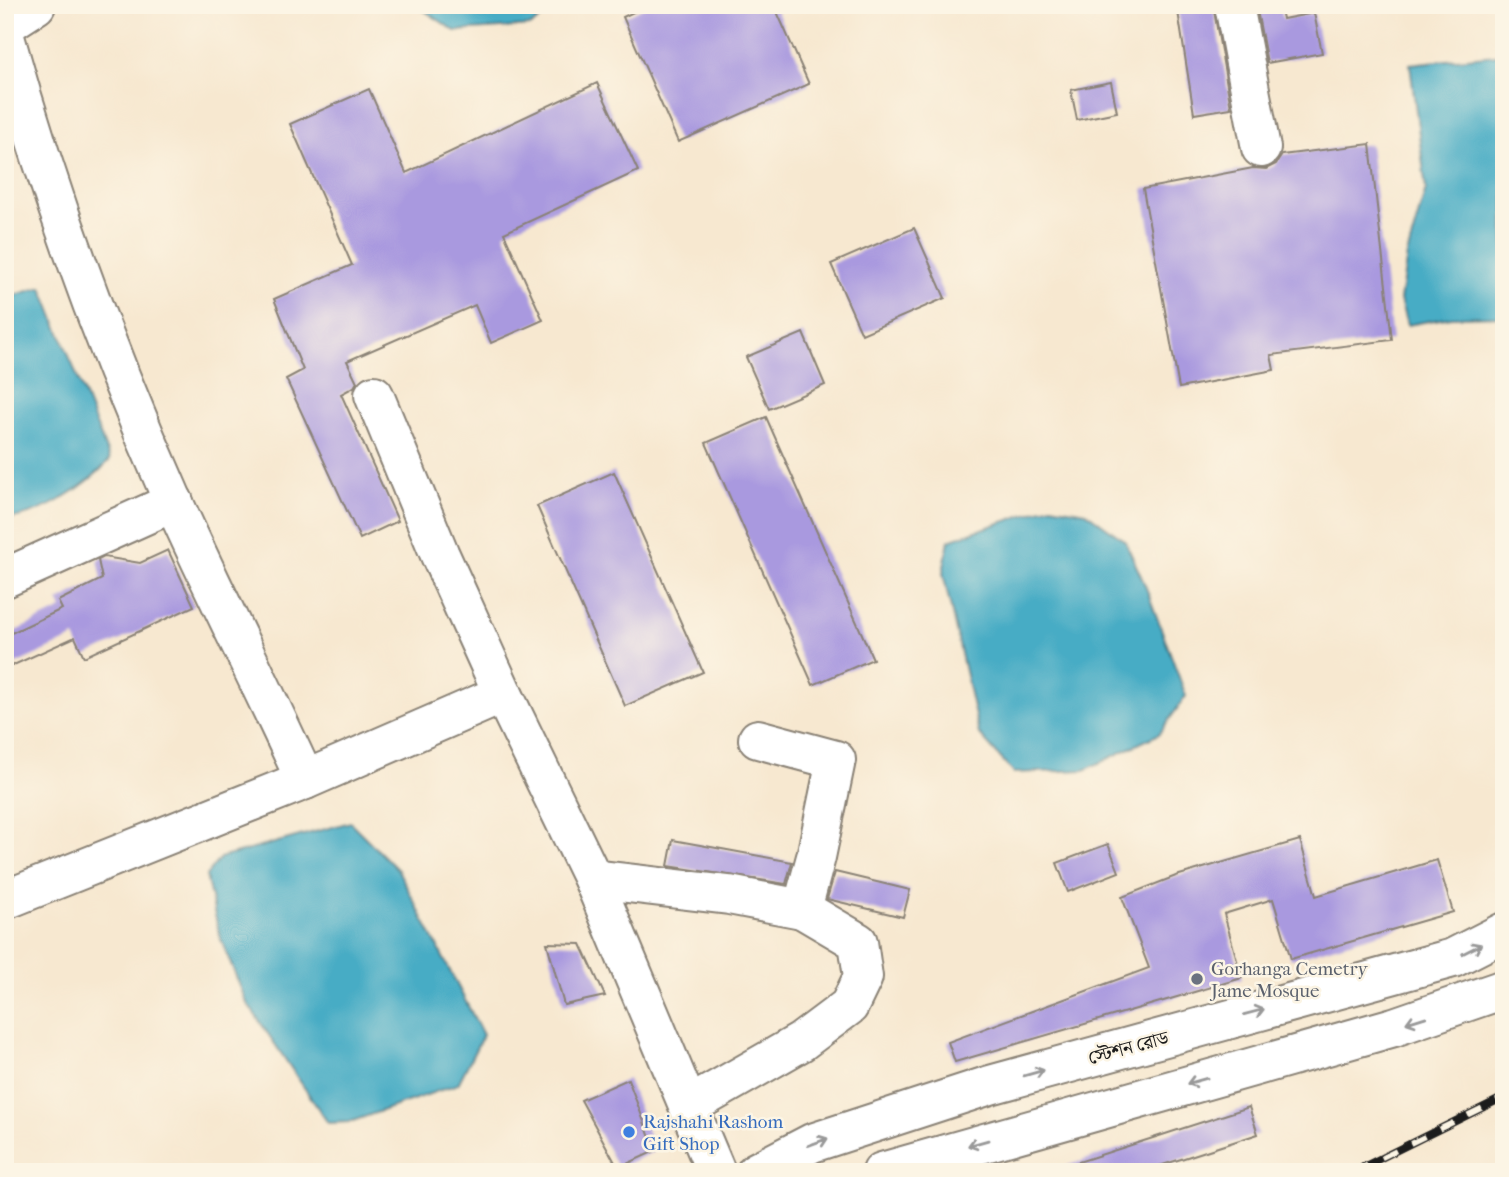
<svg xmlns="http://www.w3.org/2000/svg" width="1509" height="1177" font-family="'IM FELL French Canon','Noto Serif Bengali',serif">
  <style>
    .water { fill: #46acc5; stroke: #316470; stroke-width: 2 }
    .building { fill: #a999df }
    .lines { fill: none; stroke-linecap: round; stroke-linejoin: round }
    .minor-casing { stroke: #8a8276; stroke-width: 42 }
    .primary-casing { stroke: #8a8276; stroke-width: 42 }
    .minor { stroke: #fff; stroke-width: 38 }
    .primary { stroke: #fff; stroke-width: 38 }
    .rail-casing { stroke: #1c1c1c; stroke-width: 8 }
    .rail { stroke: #fcf5e5; stroke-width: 5; stroke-dasharray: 16; stroke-linecap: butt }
    .oneway { stroke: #999 }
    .worship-dot { fill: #6b7280; stroke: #fcf5e5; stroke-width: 2.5 }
    .shop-dot { fill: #3f7fe0; stroke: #fcf5e5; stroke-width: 2.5 }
    .labels { text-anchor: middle; stroke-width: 5; stroke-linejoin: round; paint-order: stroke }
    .worship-label { font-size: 19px; fill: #5b616d; stroke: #fcf5e5; text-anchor: start }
    .street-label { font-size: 19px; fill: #1c1c1c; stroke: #fcf5e5 }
    .shop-label { font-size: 19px; fill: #366cbe; stroke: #fcf5e5; text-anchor: start }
  </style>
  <rect width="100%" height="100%" fill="#fcf5e5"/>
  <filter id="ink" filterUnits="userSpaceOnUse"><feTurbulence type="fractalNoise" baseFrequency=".0143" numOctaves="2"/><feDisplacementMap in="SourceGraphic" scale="14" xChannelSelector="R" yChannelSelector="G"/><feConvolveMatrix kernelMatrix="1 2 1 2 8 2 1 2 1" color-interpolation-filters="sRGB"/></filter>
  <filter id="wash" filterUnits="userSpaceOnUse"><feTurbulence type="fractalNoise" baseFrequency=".00686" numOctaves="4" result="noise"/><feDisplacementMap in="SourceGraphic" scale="28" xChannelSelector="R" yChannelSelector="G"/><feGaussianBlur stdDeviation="1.57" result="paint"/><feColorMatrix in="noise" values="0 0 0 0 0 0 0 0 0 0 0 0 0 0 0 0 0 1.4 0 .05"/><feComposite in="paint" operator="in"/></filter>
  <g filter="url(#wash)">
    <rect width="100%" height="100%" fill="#f7e8d0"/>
    <g class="water">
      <polygon points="416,5 557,5 531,26 455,31"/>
      <polygon points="1504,54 1504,316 1451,317 1407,325 1400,300 1407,255 1426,189 1410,64"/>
      <path d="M 42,287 L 110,460 C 85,487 43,516 5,519 L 5,298 Z"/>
      <polygon points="1051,506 1086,512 1125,541 1145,585 1186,696 1159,734 1085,770 1014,773 979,734 943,573 949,540"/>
      <polygon points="350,822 398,870 483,1035 458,1084 350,1122 328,1123 246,1001 220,937 206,876 220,858"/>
    </g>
    <g id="blocks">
      <g class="building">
        <polygon points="648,5 774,5 809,84 678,142 623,17"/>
        <polygon points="1177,5 1213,5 1231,108 1194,114"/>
        <polygon points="1256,5 1280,5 1283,19 1314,13 1322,53 1267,63"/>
        <polygon points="1111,82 1117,112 1077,120 1071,90"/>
        <polygon points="597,83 638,171 504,233 543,320 491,343 475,305 347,361 357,382 354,387 341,394 398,521 360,539 286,379 303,370 274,299 352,265 290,124 369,89 406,173"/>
        <polygon points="1370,144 1392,340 1271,355 1274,370 1179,388 1143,189 1253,168 1266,169 1276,164 1282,155"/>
        <polygon points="914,228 945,298 862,334 831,264"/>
        <polygon points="803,333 825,385 769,409 746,357"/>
        <polygon points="766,417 873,659 813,685 706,443"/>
        <polygon points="614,472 703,672 625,706 537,506"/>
        <polygon points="168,550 194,606 84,657 75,637 5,669 5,636 62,609 58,601 102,579 98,560 104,557 140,563"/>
        <polygon points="673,840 792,862 786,884 668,866"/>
        <polygon points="1300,840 1316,896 1437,860 1453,912 1291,959 1273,899 1224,914 1242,978 955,1062 948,1042 1149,968 1122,897 1176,876"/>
        <polygon points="1108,844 1119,872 1068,892 1057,863"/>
        <polygon points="835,872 910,890 903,917 827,899"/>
        <polygon points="547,943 581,944 605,996 564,1005"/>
        <polygon points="628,1079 655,1151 618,1168 581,1100"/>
        <polygon points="1249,1107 1258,1134 1141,1172 1066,1172 1066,1166"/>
      </g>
    </g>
  </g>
  <g filter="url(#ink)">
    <use href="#blocks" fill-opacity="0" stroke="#8a8276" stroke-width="2"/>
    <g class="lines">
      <defs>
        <g id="minor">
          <polyline points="1234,5 1261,148"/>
          <polyline points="5,25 36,5"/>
          <path d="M 5,37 C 49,196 106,350 173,501 C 215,595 263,687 305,780"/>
          <polyline points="374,395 440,555 503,694"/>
          <polyline points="5,578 174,502"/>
          <polyline points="593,879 729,895 802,909 816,857 836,760 758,739"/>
          <polyline points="5,900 305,780 503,694 593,879 716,1172"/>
          <polyline points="689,1106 801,1042 849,1006 863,977 858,942 802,909"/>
        </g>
        <g id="primary">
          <polyline points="756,1172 812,1143 990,1085 1453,958 1504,932"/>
          <polyline points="882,1172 1394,1027 1504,989"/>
        </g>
      </defs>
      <use href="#minor" class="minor-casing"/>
      <use href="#primary" class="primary-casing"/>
      <use href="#minor" class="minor"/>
      <use href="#primary" class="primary"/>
      <defs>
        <polyline id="rail" points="1353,1172 1504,1097"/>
      </defs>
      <use href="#rail" class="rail-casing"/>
      <use href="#rail" class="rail"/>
    </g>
    <defs><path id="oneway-shaft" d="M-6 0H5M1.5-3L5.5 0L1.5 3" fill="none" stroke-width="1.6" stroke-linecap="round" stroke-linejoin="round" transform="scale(1.75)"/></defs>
    <g class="oneway">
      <use href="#oneway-shaft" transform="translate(1472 949) rotate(-27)"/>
      <use href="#oneway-shaft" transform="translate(1254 1012) rotate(-15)"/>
      <use href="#oneway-shaft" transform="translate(1416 1020) rotate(163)"/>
      <use href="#oneway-shaft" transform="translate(1034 1073) rotate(-16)"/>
      <use href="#oneway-shaft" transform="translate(1197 1081) rotate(164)"/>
      <use href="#oneway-shaft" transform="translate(818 1142) rotate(-20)"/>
      <use href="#oneway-shaft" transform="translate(978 1143) rotate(164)"/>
    </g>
  </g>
  <circle class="worship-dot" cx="1197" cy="979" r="7"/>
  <circle class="shop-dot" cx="629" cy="1132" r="7"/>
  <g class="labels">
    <g class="worship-label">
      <text x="1211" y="975">Gorhanga Cemetry<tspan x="1211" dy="22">Jame Mosque</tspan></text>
    </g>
    <g class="street-label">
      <text transform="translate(1128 1047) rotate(-15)" y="7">স্টেশন রোড</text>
    </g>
    <g class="shop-label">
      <text x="643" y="1128">Rajshahi Rashom<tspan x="643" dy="22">Gift Shop</tspan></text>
    </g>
  </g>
  <rect width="1509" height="1177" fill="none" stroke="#fcf5e5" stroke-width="28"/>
</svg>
